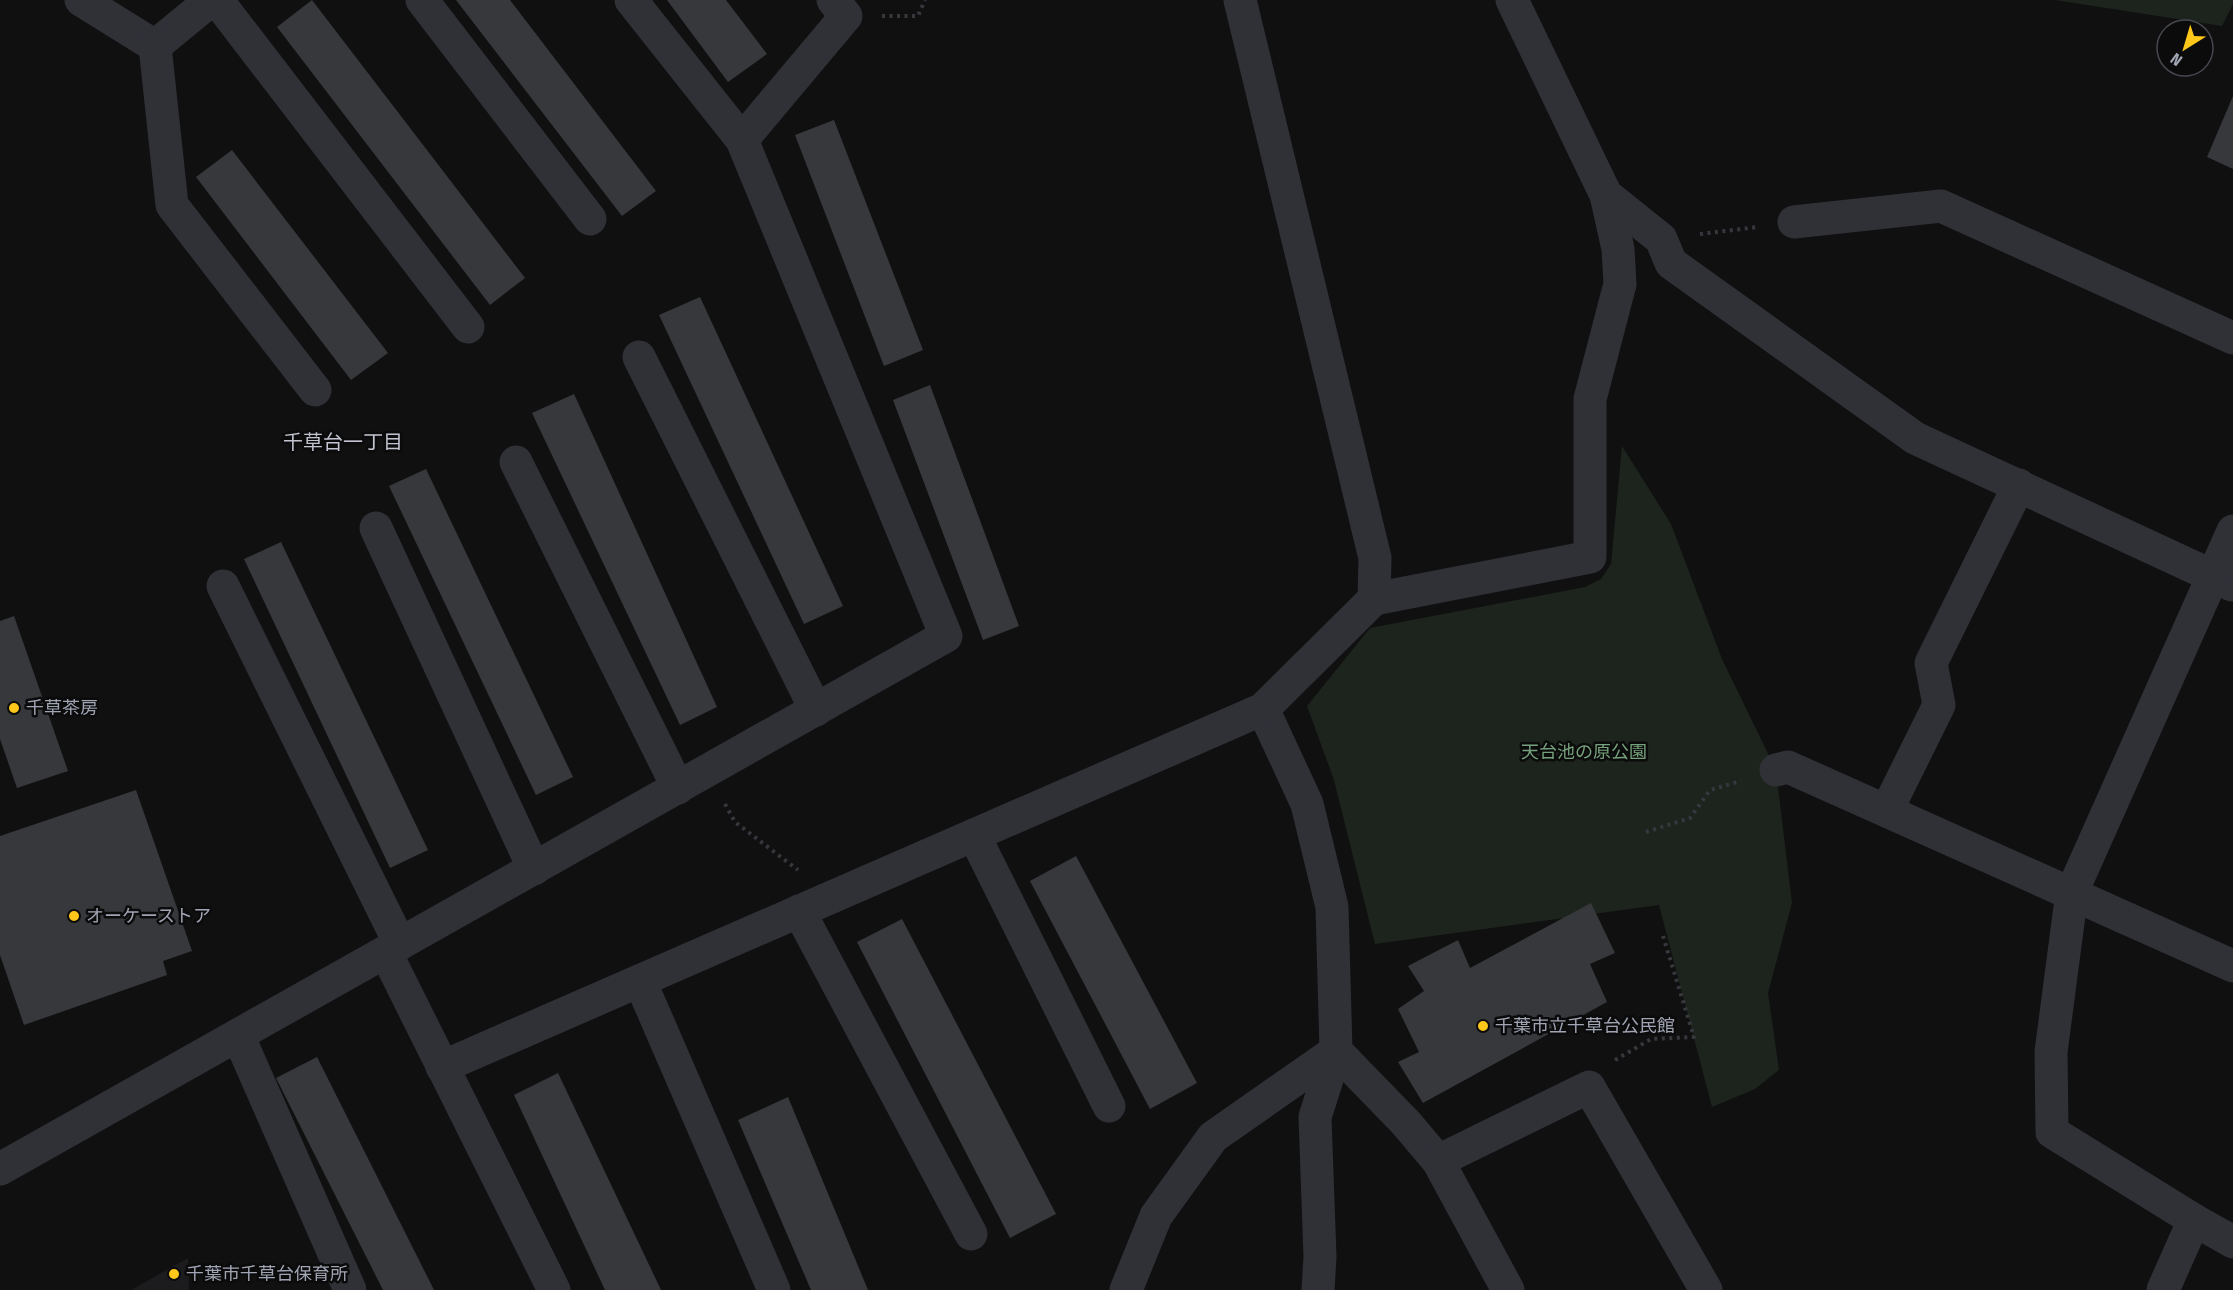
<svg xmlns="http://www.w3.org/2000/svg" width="2233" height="1290" font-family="'Fira Sans Condensed','Noto Sans JP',sans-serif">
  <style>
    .built { fill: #1c1c1e }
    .green { fill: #1c241d }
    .building { fill: #37383c }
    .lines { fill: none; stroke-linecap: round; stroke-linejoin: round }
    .path { stroke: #36383e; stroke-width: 4; stroke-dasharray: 3 4.5; stroke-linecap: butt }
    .minor { stroke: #303137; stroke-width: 33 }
    .poi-dot { fill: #ffc71a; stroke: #0b0b0c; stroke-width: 2 }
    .labels { text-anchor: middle; stroke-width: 5; stroke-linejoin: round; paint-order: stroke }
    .poi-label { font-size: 18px; fill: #a0a4b3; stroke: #0b0b0c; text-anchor: start }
    .park-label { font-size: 18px; fill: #75a07b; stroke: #0b0b0c }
    .neighbourhood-label { font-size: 20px; fill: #c1c3cf; stroke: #0b0b0c }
  </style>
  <rect width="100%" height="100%" fill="#101011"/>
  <polygon class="built" points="188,1258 189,1290 131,1290"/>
  <g class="green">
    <polygon points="2055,0 2233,0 2233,4 2222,26"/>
    <polygon points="1622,446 1671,524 1722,659 1776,770 1792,903 1768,993 1779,1070 1755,1089 1712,1107 1659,905 1375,944 1334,780 1307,706 1370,628 1585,587 1601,579 1611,564"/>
  </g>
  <g class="building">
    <polygon points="312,0 525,278 490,305 277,27"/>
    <polygon points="456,0 510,0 656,191 622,216"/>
    <polygon points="667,0 726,0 767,54 728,82"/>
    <polygon points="2233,96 2233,169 2207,157"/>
    <polygon points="834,120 923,350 884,366 795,135"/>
    <polygon points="232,150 388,353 351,380 196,177"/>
    <polygon points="700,297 843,606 804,624 659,315"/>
    <polygon points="930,385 1019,626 983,640 893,400"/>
    <polygon points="574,394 717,707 680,725 532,413"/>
    <polygon points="426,469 573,777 536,795 389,486"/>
    <polygon points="281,542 428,850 390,868 244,559"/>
    <polygon points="14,616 68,771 17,788 0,739 0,621"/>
    <polygon points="136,790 192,951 163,961 167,975 24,1025 0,955 0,836"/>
    <polygon points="1076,856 1197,1083 1150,1109 1030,881"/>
    <polygon points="1591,903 1615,953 1590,964 1607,1002 1423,1103 1398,1062 1419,1052 1398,1009 1424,991 1408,966 1458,940 1470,968"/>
    <polygon points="902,919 1056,1214 1010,1238 857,942"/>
    <polygon points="317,1057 434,1290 383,1290 276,1078"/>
    <polygon points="558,1073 661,1290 605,1290 514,1095"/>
    <polygon points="788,1097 868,1290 811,1290 738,1120"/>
  </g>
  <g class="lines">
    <g class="path">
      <polyline points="882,16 918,16 925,0"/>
      <polyline points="1700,234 1758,227"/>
      <polyline points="725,804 735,822 798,870"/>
      <polyline points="1646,832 1690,818 1710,790 1741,781"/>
      <polyline points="1615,1060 1651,1039 1694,1037 1663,936"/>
    </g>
    <g class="minor">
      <polyline points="81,0 155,46 211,0"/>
      <polyline points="217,0 468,327"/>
      <polyline points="422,0 590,219"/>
      <polyline points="1240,0 1375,558 1374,599"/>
      <polyline points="155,46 172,205 315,390"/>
      <polyline points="742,140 846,16 833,0"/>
      <polyline points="1606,195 1661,239 1671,263 1915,438 2232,585"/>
      <polyline points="1794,222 1941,206 2233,338"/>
      <polyline points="639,357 816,710"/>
      <polyline points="516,462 678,788"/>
      <polyline points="376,528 534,869"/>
      <polyline points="2233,531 2072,892 2051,1052 2052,1132 2194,1220 2233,1242"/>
      <polyline points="223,586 400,944"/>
      <polyline points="1263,709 1307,804 1332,907 1336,1051 1406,1123 1438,1161 1508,1290"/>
      <polyline points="1776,770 1788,767 2233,966"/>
      <polyline points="1887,810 1939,705 1931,663 2019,485"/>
      <polyline points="974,835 1109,1106"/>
      <polyline points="799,911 971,1234"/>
      <polyline points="386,953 554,1290"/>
      <polyline points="640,981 774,1290"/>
      <polyline points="238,1035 350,1290"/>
      <polyline points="442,1067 1263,709 1374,599 1590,557 1590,399 1620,284 1618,249 1606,195 1512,0"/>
      <polyline points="1438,1161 1589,1087 1706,1290"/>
      <polyline points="0,1169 946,636 742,140 631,0"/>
      <polyline points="1126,1290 1156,1216 1213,1137 1336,1051"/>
      <polyline points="1318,1290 1320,1257 1315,1117 1336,1051"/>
      <polyline points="2163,1290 2194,1220"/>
    </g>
  </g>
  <g class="poi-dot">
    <circle cx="14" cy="708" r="6"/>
    <circle cx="74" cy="916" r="6"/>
    <circle cx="1483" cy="1026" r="6"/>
    <circle cx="174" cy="1274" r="6"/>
  </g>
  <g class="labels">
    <g class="poi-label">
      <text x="26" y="714">千草茶房</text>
      <text x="86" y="922">オーケーストア</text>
      <text x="1495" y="1032">千葉市立千草台公民館</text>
      <text x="186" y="1280">千葉市千草台保育所</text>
    </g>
    <g class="park-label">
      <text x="1584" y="758">天台池の原公園</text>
    </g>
    <g class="neighbourhood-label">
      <text x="343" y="449">千草台一丁目</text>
    </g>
  </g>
  <g transform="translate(2185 48) rotate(217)"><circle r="28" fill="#0b0b0c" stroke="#47484f" stroke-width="1.5"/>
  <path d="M0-4.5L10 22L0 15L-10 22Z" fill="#ffc71a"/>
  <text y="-9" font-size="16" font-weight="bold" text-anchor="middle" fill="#a0a4b3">N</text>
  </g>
</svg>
